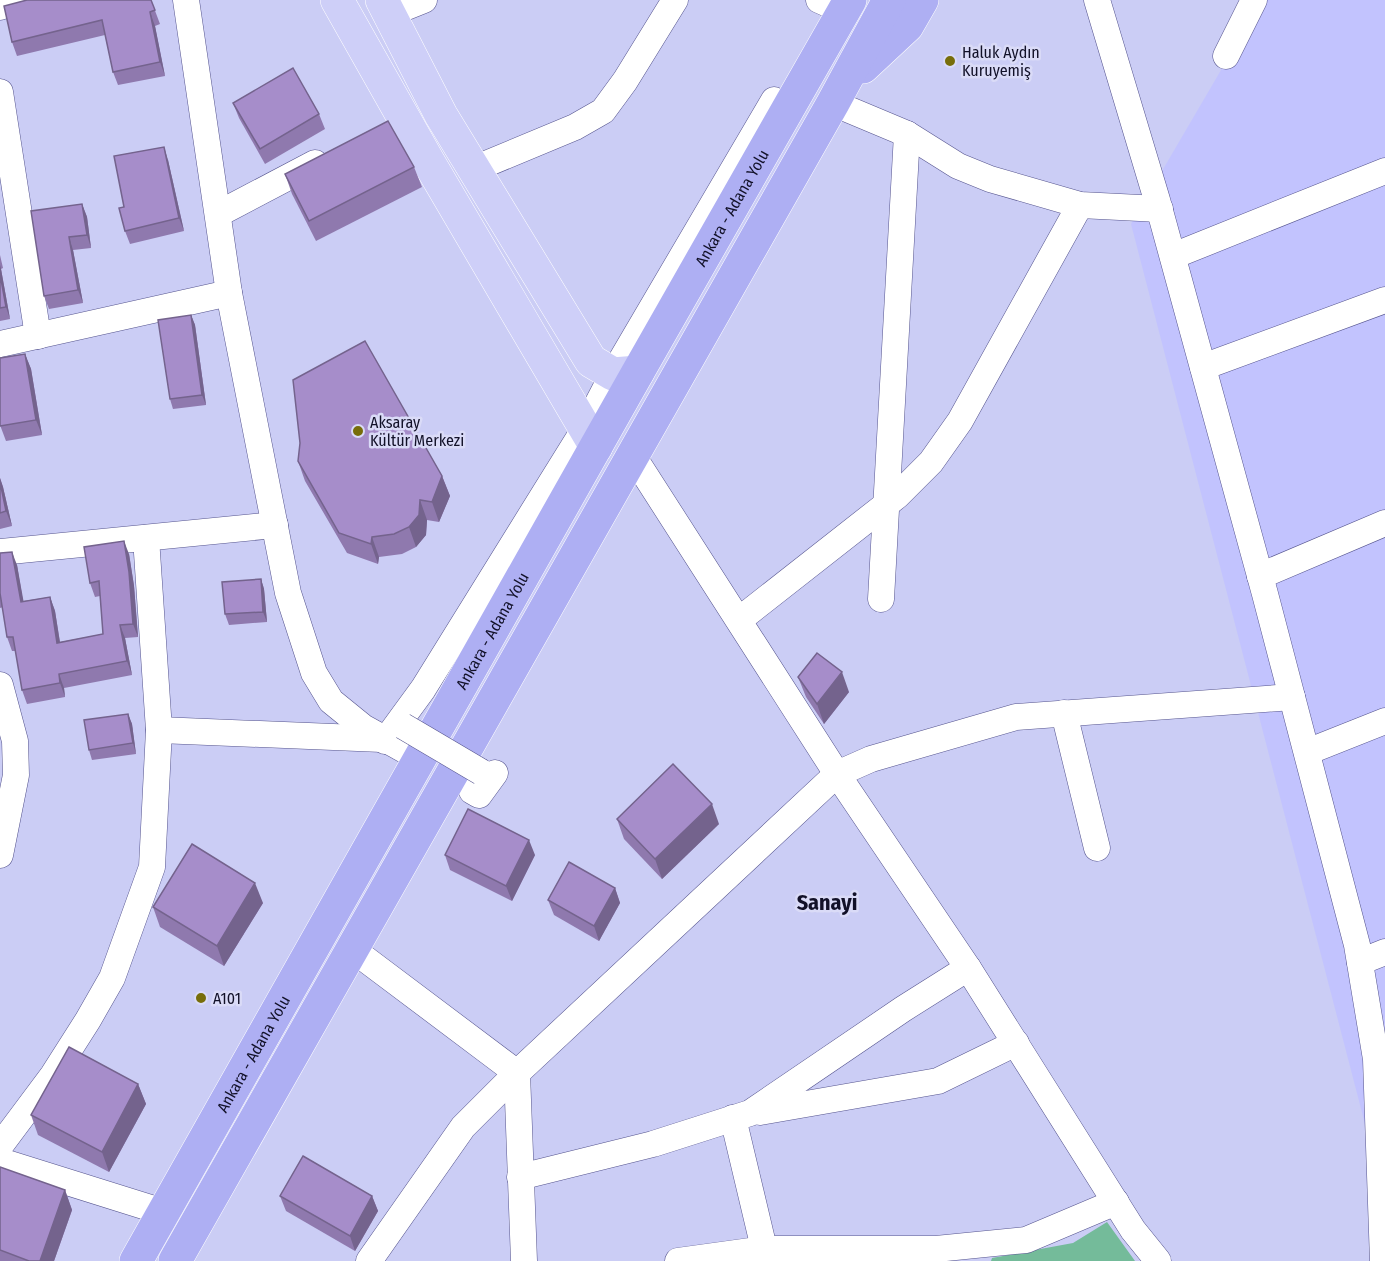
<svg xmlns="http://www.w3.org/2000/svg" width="1385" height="1261" font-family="'Fira Sans Condensed',sans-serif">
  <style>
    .built { fill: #c2c3fe }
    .green { fill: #74bb9a }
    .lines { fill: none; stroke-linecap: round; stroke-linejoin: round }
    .minor-casing { stroke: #55548e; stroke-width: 27 }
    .major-casing { stroke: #fff; stroke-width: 34 }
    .highway-casing { stroke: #fff; stroke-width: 34 }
    .minor { stroke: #fff; stroke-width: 26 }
    .major { stroke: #cecff8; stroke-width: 33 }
    .highway { stroke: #aeaff3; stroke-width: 33 }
    .minor-bridge-casing { stroke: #55548e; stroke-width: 27; stroke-linecap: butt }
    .minor-bridge { stroke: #fff; stroke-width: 26 }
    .wall { fill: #8f79ae }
    .shaded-wall { fill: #74638d }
    .building { fill: #a68dca; stroke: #74638d; stroke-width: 1.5 }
    .poi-dot { fill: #776d0a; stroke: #dadbf7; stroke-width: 2 }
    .labels { text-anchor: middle; stroke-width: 5; stroke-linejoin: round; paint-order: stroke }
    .poi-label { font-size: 16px; fill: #121128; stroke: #dadbf7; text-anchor: start }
    .street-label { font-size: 16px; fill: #121128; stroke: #dadbf7 }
    .district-label { font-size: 22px; font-weight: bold; fill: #121128; stroke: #dadbf7 }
  </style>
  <rect width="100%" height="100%" fill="#cbcdf5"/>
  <polygon class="built" points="1262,0 1385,0 1385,1201 1131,224"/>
  <polygon class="green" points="1107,1222 1135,1261 991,1261 992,1258 1073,1243"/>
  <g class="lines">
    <defs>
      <g id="minor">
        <polyline points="186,0 229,293 288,593 314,673 331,701 363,727 419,758"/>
        <polyline points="819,0 828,4"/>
        <polyline points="1097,0 1157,200 1265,594 1357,945 1376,1059 1383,1261"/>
        <polyline points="0,7 21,0"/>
        <polyline points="389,14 424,0"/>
        <polyline points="1226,56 1254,0"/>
        <polyline points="0,92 38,336"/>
        <polyline points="833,103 907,134 958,166 990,179 1080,205 1160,209"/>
        <polyline points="474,169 575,127 603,111 625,81 675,0"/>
        <polyline points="218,214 315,163"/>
        <polyline points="1173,256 1385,171"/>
        <polyline points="0,344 229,293"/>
        <polyline points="1203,367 1385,300"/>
        <polyline points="633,456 837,774 968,968 1133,1230 1158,1261"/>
        <polyline points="0,552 275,525"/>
        <polyline points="1260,576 1385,523"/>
        <polyline points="881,599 907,134"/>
        <polyline points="739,620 897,496 931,462 960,421 1080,205"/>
        <polyline points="0,685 15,741 16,775 0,855"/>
        <polyline points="1064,713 1097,848"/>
        <polyline points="159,730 382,739"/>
        <polyline points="385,741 423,689 585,428 613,374 774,100"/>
        <polyline points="1307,752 1385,721"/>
        <polyline points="481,772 472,791 479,795 495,773"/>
        <polyline points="352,949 517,1073 524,1261"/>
        <polyline points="1360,962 1385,952"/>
        <polyline points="760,1112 938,1081 1016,1043"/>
        <polyline points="733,1118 767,1261"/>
        <polyline points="0,1146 53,1075 88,1020 112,978 152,867 159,730 146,538"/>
        <polyline points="0,1161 163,1212"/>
        <polyline points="520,1177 653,1144 750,1113 903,1009 968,968"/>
        <polyline points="369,1261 463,1127 517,1073 837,774 871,759 1016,717 1292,697"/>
        <polyline points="678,1261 765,1249 936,1249 1026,1240 1116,1202"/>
      </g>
      <g id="major">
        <polyline points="337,0 428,161 596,447"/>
        <polyline points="382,0 441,115 591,361 613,374 638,372"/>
      </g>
      <g id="highway">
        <polyline points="863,67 907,26 922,0"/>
        <path id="s1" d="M 136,1261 L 638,372 L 850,0"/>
        <polyline points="175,1261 833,103 889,0"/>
      </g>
    </defs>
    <use href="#minor" class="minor-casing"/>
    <use href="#major" class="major-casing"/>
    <use href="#highway" class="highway-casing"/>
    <use href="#minor" class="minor"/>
    <use href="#major" class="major"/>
    <use href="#highway" class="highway"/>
    <defs>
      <polyline id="minor-bridge" points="403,726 481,772"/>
    </defs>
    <use href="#minor-bridge" class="minor-bridge-casing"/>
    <use href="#minor-bridge" class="minor-bridge"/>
  </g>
  <g class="wall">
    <polygon points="151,0 160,24 155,26 165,76 118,85 113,72 105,35 17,56 12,42"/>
    <polygon points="233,103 319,114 325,129 265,164 239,118"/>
    <polygon points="168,160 184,231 130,244 125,231 124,207"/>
    <polygon points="414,167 422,187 316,241 292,194 285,174"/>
    <polygon points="82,204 87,217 91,248 73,250 83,303 49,309 44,296"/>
    <polygon points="0,255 3,268 1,269 10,319 0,321"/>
    <polygon points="191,315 195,325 206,405 173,409 170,399"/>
    <polygon points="25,354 31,369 42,435 6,441 0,425"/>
    <polygon points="298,461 442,476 450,496 439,522 427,520 426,535 416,547 402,554 379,557 378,564 347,553 305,481"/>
    <polygon points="0,478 3,487 12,526 0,529"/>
    <polygon points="0,553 17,565 23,601 50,597 55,611 60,642 103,634 100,596 95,597 90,583 129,554 134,586 138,637 125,638 132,675 64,688 65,697 27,704 22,690 16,651 12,651 7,637 3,607 0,608"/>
    <polygon points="261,579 264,589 267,622 229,625 225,614"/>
    <polygon points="798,677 849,692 824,724 806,697"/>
    <polygon points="128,714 132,724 136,754 92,760 89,750"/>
    <polygon points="617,819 719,824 662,879 624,839"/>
    <polygon points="445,855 535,855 512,901 450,870"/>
    <polygon points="615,888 620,903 599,941 554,915 548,900"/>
    <polygon points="263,903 224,966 160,927 153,907"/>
    <polygon points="138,1084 146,1104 109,1172 38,1135 31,1115"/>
    <polygon points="0,1167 65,1190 72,1210 54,1261 0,1261"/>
    <polygon points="280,1196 372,1196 378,1211 355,1251 286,1211"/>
  </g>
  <g class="shaded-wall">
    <polygon points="150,12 155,26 165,76 160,62"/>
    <polygon points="164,147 168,160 184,231 179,218"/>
    <polygon points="82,204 87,217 91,248 87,235"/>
    <polygon points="69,237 73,250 83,303 78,290"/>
    <polygon points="0,265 1,269 10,319 6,307 0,274"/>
    <polygon points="191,315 195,325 206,405 202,395"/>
    <polygon points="25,354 31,369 42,435 36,420"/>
    <polygon points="442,476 450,496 439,522 432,502"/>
    <polygon points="0,478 3,487 12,526 6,511 0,482"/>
    <polygon points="420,500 427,520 426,535 416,547 409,527"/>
    <polygon points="372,537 379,557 378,564 371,544"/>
    <polygon points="124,541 129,554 134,586 138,637 133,624"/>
    <polygon points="12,552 17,565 26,615 21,602"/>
    <polygon points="261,579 264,589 267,622 263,612"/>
    <polygon points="50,597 55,611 62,656 57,643"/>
    <polygon points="120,625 125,638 132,675 127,661"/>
    <polygon points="842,672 849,692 824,724 817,704"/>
    <polygon points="59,674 64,688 65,697 60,683"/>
    <polygon points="128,714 132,724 136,754 133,743"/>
    <polygon points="712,804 719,824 662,879 655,859"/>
    <polygon points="529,840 535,855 512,901 506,886"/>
    <polygon points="255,883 263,903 224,966 217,946"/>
    <polygon points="615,888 620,903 599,941 594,926"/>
    <polygon points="138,1084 146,1104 109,1172 102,1152"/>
    <polygon points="65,1190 72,1210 54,1261 40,1261"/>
    <polygon points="372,1196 378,1211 355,1251 350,1236"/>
  </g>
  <g class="building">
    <polygon points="27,0 151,0 155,10 150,12 160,62 113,72 102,20 12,42 4,6"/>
    <polygon points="293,68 319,114 260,149 233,103"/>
    <polygon points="388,121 414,167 309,221 285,174"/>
    <polygon points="164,147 179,218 125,231 119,208 124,207 114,156"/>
    <polygon points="82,204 87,235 69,237 78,290 44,296 31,211"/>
    <polygon points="0,274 6,307 0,308"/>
    <polygon points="191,315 202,395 170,399 158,320"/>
    <polygon points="365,341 442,476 432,502 420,500 419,515 409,527 394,534 372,537 371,544 339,533 298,461 300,443 293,380"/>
    <polygon points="25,354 36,420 0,426 0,358"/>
    <polygon points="0,482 6,511 0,513"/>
    <polygon points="124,541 129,572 133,624 120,625 127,661 59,674 60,683 22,690 13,637 7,637 0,593 0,553 12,552 21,602 50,597 57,643 103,634 99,581 90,583 84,547"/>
    <polygon points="261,579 263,612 225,614 222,582"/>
    <polygon points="817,653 842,672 817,704 798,677"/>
    <polygon points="128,714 133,743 89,750 84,720"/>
    <polygon points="673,764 712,804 655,859 617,819"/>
    <polygon points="468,809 529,840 506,886 445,855"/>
    <polygon points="192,844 255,883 217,946 153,907"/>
    <polygon points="569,862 615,888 594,926 548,900"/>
    <polygon points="69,1047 138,1084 102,1152 31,1115"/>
    <polygon points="303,1156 372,1196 350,1236 280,1196"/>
    <polygon points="0,1167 65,1190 40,1261 29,1261 0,1250"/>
  </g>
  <g class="poi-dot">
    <circle cx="950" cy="61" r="6"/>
    <circle cx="358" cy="431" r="6"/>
    <circle cx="201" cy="998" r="6"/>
  </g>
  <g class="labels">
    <g class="poi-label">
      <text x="962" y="58">Haluk Aydın<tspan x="962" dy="18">Kuruyemiş</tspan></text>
      <text x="370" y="428">Aksaray<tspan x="370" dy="18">Kültür Merkezi</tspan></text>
      <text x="213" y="1004">A101</text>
    </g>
    <g class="street-label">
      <text dy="6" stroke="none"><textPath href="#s1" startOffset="1210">Ankara - Adana Yolu</textPath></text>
      <text dy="6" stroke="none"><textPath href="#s1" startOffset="724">Ankara - Adana Yolu</textPath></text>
      <text dy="6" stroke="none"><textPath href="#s1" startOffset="238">Ankara - Adana Yolu</textPath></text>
    </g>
    <g class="district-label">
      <text x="827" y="910">Sanayi</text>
    </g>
  </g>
</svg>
